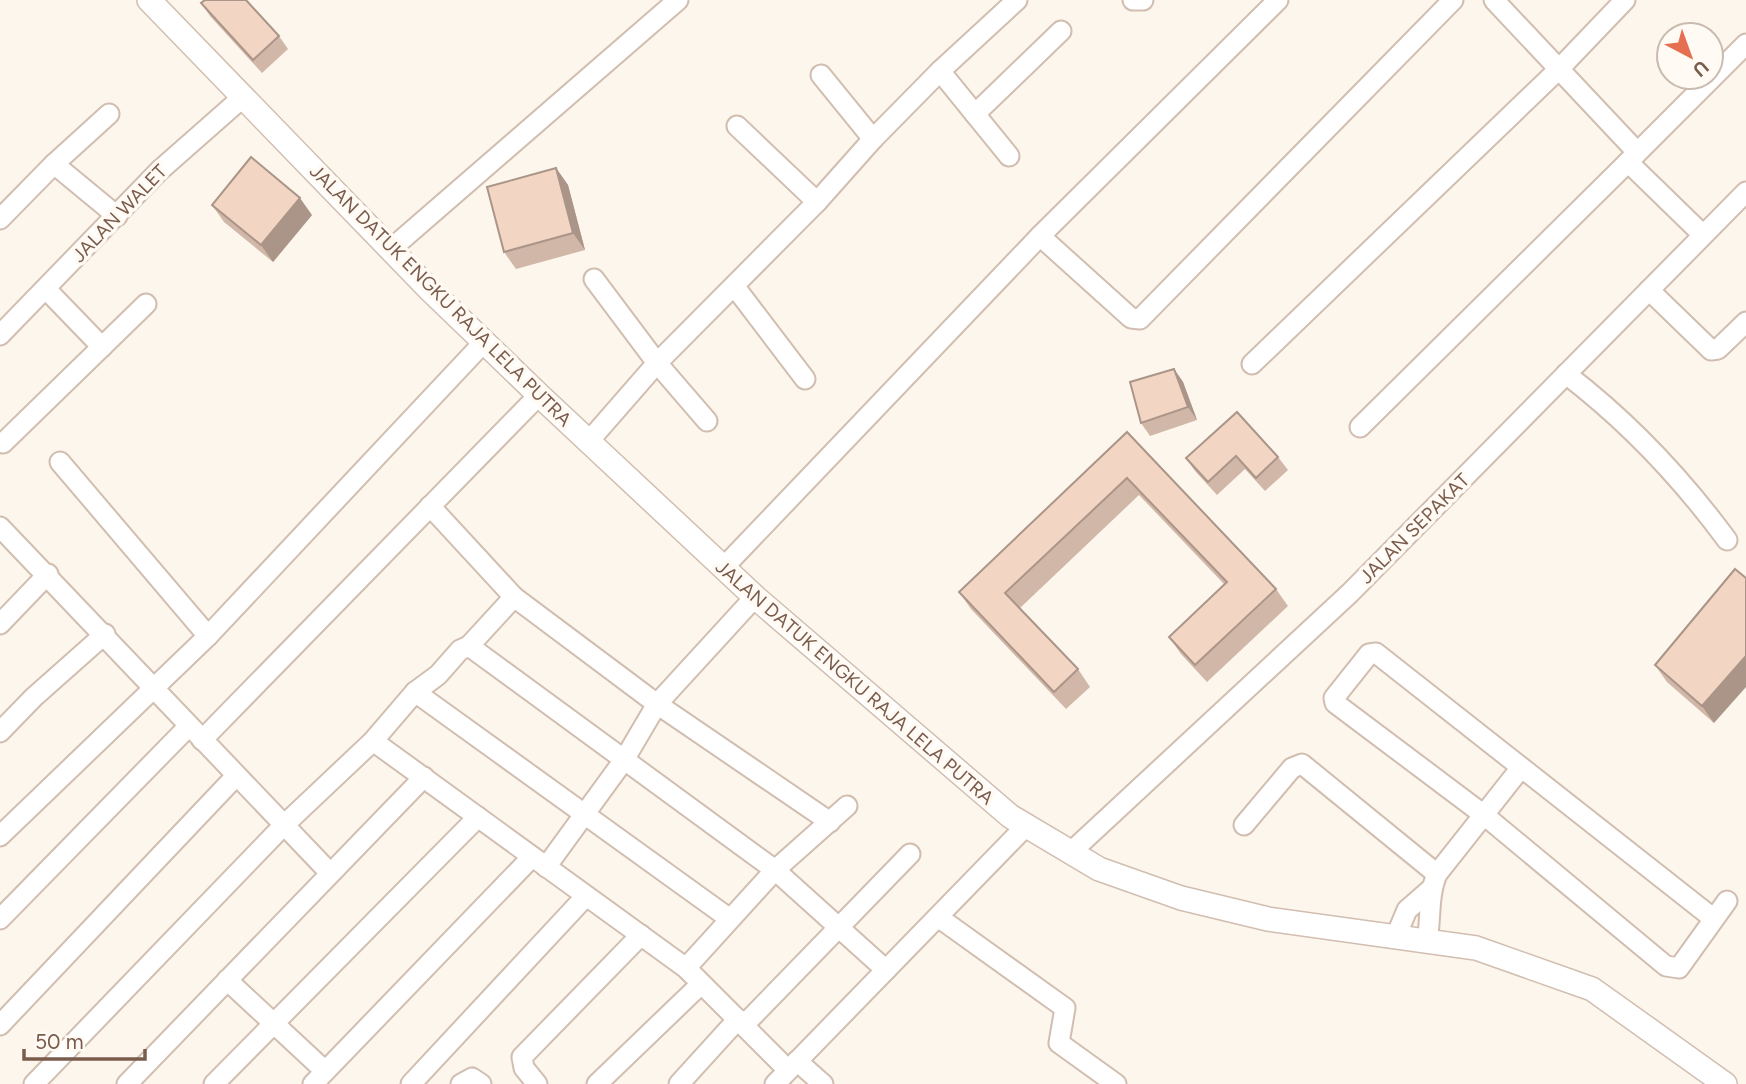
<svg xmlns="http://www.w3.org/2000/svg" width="1746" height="1084" font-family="Figtree,sans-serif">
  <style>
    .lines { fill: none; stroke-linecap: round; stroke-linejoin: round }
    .minor-casing { stroke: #d1beb0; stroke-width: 23 }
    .tertiary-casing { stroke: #d1beb0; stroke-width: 26 }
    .minor { stroke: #fff; stroke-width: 19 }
    .tertiary { stroke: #fff; stroke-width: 23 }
    .wall { fill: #d1b7a8 }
    .shaded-wall { fill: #aa9588 }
    .building { fill: #f3d5c3; stroke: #aa9588; stroke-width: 2 }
    .labels { text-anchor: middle; stroke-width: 7; stroke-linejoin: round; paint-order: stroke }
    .street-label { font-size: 19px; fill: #7a5c4d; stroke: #fffaf3 }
  </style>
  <rect width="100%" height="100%" fill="#fdf6ec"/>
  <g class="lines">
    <defs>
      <g id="minor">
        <polyline points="1133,0 1143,0"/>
        <polyline points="1494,0 1637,152"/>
        <polyline points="940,71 1009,156"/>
        <polyline points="821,75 873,139"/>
        <polyline points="109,114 54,164 117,216"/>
        <polyline points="975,114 1061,31"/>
        <polyline points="737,126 817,202"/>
        <polyline points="0,219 54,164"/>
        <polyline points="1703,235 1628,162 1746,44"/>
        <polyline points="1040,236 1131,318 1140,319 1453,0"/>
        <polyline points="391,249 678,0"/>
        <polyline points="594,279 657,363 707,421"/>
        <polyline points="735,287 805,379"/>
        <polyline points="46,289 102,347"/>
        <polyline points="1649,290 1711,350 1718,349 1746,322"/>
        <polyline points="0,335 159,171 243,97"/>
        <polyline points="1252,364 1559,69 1625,0"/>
        <path d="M 1566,374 C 1626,420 1682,479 1727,540"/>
        <polyline points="1360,427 1628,162"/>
        <polyline points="589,441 657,363 817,202 873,139 940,71 1017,0"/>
        <polyline points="3,443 146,304"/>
        <polyline points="60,462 208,636"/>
        <polyline points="430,506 514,597 657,704 830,822"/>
        <polyline points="0,527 330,873"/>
        <polyline points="723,568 1040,236 1278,0"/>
        <polyline points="0,624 48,574"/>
        <polyline points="469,646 514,597"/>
        <polyline points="415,692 730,919"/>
        <polyline points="0,732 34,697 105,634"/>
        <polyline points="202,740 539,395"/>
        <polyline points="373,741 686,968 788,1070"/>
        <polyline points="1244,825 1292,768 1302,764 1437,874"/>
        <polyline points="0,836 208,636 485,341"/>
        <polyline points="1071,852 1350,593 1746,192"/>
        <polyline points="546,867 624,760 657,704 755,597"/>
        <polyline points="938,917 1065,1008 1059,1043 1116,1084"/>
        <polyline points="0,919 189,726"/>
        <polyline points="1714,919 1376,653 1369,654 1334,698 1335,703 1484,815 1666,966 1679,968 1727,901"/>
        <polyline points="1396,936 1407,910 1431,889"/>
        <path d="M 1427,942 C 1431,919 1428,895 1437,874 L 1520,769"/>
        <polyline points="686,968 775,870 847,806"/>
        <polyline points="227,980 325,1071"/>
        <polyline points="0,1025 236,776"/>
        <polyline points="744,1025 910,854"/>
        <polyline points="797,1061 823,1084"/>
        <polyline points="34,1084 283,826 373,741 415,692 438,675 460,650 469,646 775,870 886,970"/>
        <polyline points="127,1084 424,777"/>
        <polyline points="214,1084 478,817"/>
        <polyline points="313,1084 532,857"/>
        <polyline points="411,1084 586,896"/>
        <polyline points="461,1084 472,1078 481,1084"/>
        <polyline points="537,1084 524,1068 522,1057 641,935"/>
        <polyline points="597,1084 701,984"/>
        <polyline points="679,1084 738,1019"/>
        <polyline points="775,1084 1026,826"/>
      </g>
      <polyline id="tertiary" points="149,0 430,290 539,395 755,597 1010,816 1099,869 1181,898 1268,919 1476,948 1592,989 1725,1084"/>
    </defs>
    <use href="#minor" class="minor-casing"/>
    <use href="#tertiary" class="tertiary-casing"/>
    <use href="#minor" class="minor"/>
    <use href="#tertiary" class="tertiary"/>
  </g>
  <g class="wall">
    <polygon points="201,3 279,36 288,49 262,73 210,16"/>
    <polygon points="556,168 568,185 585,250 516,269 504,252"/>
    <polygon points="212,205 312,215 273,262 224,222"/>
    <polygon points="1174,369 1183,382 1197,420 1150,436 1141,423"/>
    <polygon points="1237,412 1278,457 1288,470 1265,491 1245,469 1217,495 1195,471 1186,458"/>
    <polygon points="1127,432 1276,589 1288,606 1207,682 1181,654 1169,637 1224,584 1139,495 1020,608 1078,669 1090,687 1066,709 971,609 959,592"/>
    <polygon points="1735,569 1714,723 1667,682 1655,665"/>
  </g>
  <g class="shaded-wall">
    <polygon points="556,168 568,185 585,250 573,233"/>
    <polygon points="300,198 312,215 273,262 261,245"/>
    <polygon points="1174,369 1183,382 1197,420 1188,407"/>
    <polygon points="1746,656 1746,687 1714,723 1702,706"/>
  </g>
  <g class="building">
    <polygon points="205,0 246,0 279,36 253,60 201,3"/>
    <polygon points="251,157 300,198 261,245 212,205"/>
    <polygon points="556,168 573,233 504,252 487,187"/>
    <polygon points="1174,369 1188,407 1141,423 1130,382"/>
    <polygon points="1237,412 1278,457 1256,478 1236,456 1208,482 1186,458"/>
    <polygon points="1127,432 1276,589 1195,665 1169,637 1227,582 1127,478 1005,593 1078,669 1054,692 959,592"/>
    <polygon points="1735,569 1746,578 1746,656 1702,706 1655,665"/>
  </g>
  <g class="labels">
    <g class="street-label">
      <text transform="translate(119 213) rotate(-46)" y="7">JALAN WALET</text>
      <text transform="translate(441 295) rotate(45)" y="7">JALAN DATUK ENGKU RAJA LELA PUTRA</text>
      <text transform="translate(1414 528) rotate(-45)" y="7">JALAN SEPAKAT</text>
      <text transform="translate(855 682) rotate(41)" y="7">JALAN DATUK ENGKU RAJA LELA PUTRA</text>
    </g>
  </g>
  <g transform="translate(1690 56) rotate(139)"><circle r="33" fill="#fffaf3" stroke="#cabbb1" stroke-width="2"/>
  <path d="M0-5L12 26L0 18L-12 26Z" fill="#e76f51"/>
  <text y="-10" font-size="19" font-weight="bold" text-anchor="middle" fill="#7a5c4d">U</text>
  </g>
  <path d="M24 1049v10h121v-10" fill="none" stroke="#7a5c4d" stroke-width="3.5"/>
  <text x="35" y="1049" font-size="21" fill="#7a5c4d" stroke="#fffaf3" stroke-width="5" paint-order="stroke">50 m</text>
</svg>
